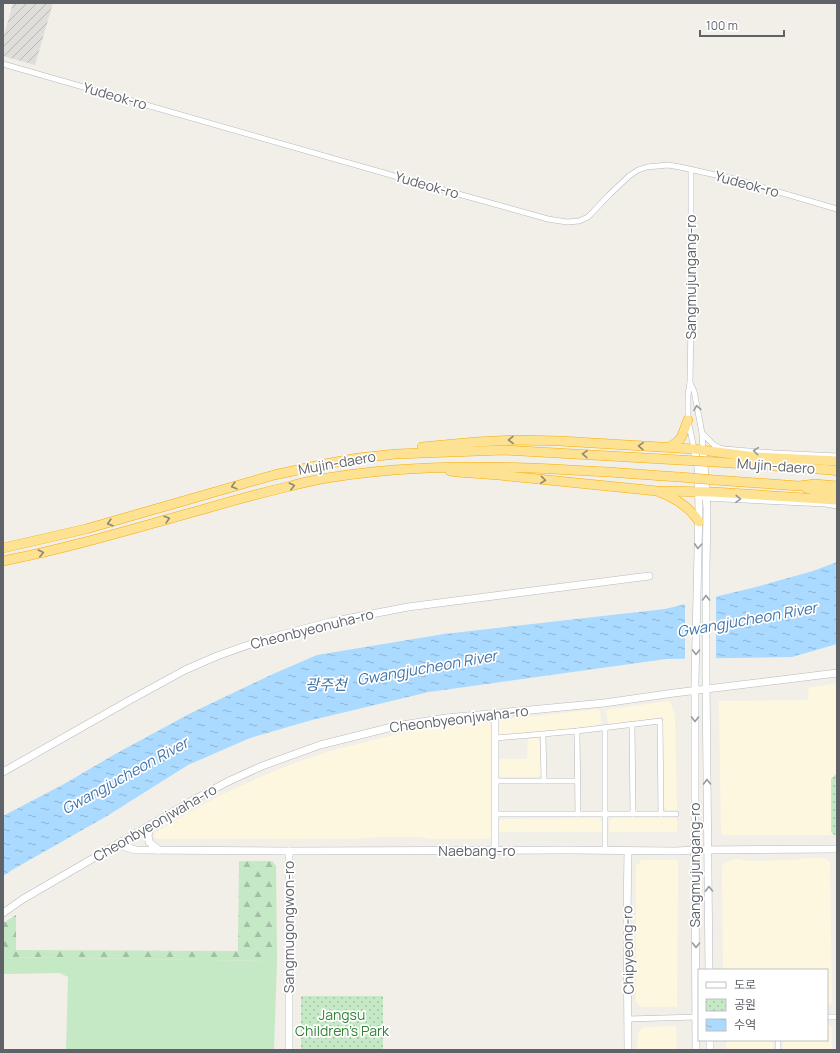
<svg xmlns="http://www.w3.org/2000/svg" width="840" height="1053" font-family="Manrope,'Noto Sans KR',sans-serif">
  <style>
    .commercial { fill: #fef7e0 }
    .industrial { fill: url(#industrial-furrows) }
    .grass { fill: #c5e8c5 }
    .forest { fill: url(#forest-firs) }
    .park { fill: url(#park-dots) }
    .water { fill: url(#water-ripples) }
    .pier { fill: #f1efe8 }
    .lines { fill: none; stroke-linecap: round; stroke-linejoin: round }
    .street-casing { stroke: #b5b8bc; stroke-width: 6 }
    .secondary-casing { stroke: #b6babf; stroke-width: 8 }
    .highway-casing { stroke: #f9ab00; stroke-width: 10 }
    .street { stroke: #fff; stroke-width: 5 }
    .secondary { stroke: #fff; stroke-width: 7 }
    .highway { stroke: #fde293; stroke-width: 9 }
    .highway-bridge-casing { stroke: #f9ab00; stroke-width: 10; stroke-linecap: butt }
    .highway-bridge { stroke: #fde293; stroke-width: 9 }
    .oneway { stroke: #979a9d }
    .oneway2 { stroke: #8e8975 }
    .labels { text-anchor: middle; stroke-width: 3.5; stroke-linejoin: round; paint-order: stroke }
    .street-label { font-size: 14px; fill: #5f6368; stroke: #fff }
    .park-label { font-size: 14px; fill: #348238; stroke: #fff }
    .water-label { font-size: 15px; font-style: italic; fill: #4174aa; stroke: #fff }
  </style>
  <defs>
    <pattern id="industrial-furrows" width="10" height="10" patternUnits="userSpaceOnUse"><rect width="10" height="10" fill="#e0deda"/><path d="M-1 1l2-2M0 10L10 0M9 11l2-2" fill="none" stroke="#b9b8b5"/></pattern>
    <pattern id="forest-firs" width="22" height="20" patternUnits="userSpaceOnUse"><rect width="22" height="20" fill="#c5e8c5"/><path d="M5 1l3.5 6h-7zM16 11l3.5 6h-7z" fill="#a3c0a4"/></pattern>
    <pattern id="park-dots" width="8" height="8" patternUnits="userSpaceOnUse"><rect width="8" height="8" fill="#c5e8c5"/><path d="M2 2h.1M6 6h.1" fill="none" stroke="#a3c0a4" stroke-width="1.8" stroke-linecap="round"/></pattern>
    <pattern id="water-ripples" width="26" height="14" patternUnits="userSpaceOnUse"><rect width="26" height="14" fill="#aadaff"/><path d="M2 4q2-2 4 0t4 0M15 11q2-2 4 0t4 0" fill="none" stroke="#8eb4d2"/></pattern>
  </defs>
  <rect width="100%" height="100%" fill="#f1efe8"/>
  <g class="commercial">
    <polygon points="837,683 837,835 725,835 723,834 721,832 719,701 807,700 809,694 807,688"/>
    <polygon points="670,701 675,716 677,810 667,810 663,806 663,717 610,725 608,723 606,711 609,709"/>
    <polygon points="598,709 600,711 601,722 599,726 501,736 498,733 498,724 501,720"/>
    <polygon points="469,723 491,723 493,725 493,839 430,839 420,837 377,837 356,839 158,839 154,836 155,833 188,813 221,795 258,778 297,762 330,751 402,733 435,727"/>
    <polygon points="537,738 540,742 541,774 537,777 501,777 498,774 498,759 527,759 528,739"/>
    <polygon points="599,818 602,821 602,832 498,832 498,821 501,819"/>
    <polygon points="612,818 677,818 677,832 609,832 609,821"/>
    <polygon points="806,858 822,858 826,859 830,862 832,1002 827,1006 827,970 723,970 722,866 725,863 736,859 749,861 795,860"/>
    <polygon points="642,860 678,860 677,1007 641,1007 636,1002 636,866"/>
    <polygon points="827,1023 832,1028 832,1050 783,1050 783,1040 827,1040"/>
    <polygon points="676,1026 677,1050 637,1050 638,1032 644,1027"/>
    <rect x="726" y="1040" width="47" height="10"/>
  </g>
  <polygon class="industrial" points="13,3 53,3 35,65 3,56 3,39"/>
  <polygon class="grass" points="3,957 277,961 274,1050 66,1050 68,977 60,973 3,974"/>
  <polygon class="forest" points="239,861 272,861 276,866 277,961 3,957 3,923 16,915 16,950 238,951"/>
  <g class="park">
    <polygon points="837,773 837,835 834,835 831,832 831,779"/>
    <rect x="301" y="996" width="82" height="54"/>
  </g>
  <polygon class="water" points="837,562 837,644 792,657 666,659 429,692 312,720 250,738 188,765 107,816 12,870 3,876 3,816 64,784 117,753 189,714 273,674 317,655 444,634 665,609 756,587 813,571"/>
  <polygon class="pier" points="716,594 716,660 685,661 685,602"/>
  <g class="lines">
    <defs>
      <g id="street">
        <polyline points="3,64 426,185 548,219 567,222 579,221 588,217 609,195 629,176 638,170 647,167 668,165 680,167 738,180 837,209"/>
        <polyline points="691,170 691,322 690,383 688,395 688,420 694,449"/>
        <polyline points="690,383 694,391 702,433 703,450"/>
        <polyline points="702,433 715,446"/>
        <polyline points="714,445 719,448 724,449 775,453 837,456"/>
        <polyline points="704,498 825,504 837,506"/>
        <polyline points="632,724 633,814"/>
        <polyline points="605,728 605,850"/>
        <polyline points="577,731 578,814"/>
        <polyline points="543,735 544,781"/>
        <polyline points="495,781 577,781"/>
        <polyline points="495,814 661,814 660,721 577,731 495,738"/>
        <polyline points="661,814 676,814"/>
        <polyline points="827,1017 837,1017"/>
        <polyline points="628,1019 697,1017"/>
        <polyline points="778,1040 778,1050"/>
      </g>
      <g id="secondary">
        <polyline points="694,449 698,467 699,509 695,680 695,834 694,850 695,863 696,1050"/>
        <polyline points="703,450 707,509 706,569 706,679 709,970"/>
        <polyline points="495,713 495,851"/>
        <polyline points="3,772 130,700 185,670 217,656 262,640 330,622 408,607 649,576"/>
        <polyline points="151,825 148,835 149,842 159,850"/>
        <polyline points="119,843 125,847 136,850 289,851 568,850 676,851 694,850 837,849"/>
        <polyline points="289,851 289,1050"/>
        <polyline points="628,851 627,914 628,1050"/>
        <polyline points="3,913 23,899 197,798 227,782 262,766 320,745 396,726 446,718 604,703 674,693 837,673"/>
        <polyline points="710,1040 710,1050"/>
      </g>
      <g id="highway">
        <polyline points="422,447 476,442 516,440 560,441 694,449 755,457 837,461"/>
        <path d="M 669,447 C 685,438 681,436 688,420"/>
        <polyline points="715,462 832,470 837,471"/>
        <path d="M 450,471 L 457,472 L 499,475 L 657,491 C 673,497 690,507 699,522"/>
        <polyline points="715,480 799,486 815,484 837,486"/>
        <polyline points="806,488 824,492 836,494"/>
        <polyline points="661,491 713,492 837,500"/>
        <polyline points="3,548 86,529 274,475 325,464 358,458 396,454 505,450 680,460"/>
        <path d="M 3,561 C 70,548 135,528 201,510 C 231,501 261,493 291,486 C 301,483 311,481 321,479 C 440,458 561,469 680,477"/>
      </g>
    </defs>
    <use href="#street" class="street-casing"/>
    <use href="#secondary" class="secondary-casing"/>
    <use href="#highway" class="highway-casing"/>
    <use href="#street" class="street"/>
    <use href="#secondary" class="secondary"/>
    <use href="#highway" class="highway"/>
    <defs>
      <g id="highway-bridge">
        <polyline points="680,460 715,462"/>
        <polyline points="680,477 715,480"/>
      </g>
    </defs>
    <use href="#highway-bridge" class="highway-bridge-casing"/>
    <use href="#highway-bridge" class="highway-bridge"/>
  </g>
  <defs><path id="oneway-chevron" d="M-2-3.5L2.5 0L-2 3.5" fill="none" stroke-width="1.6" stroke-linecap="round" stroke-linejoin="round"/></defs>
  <g class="oneway">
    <use href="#oneway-chevron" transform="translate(697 408) rotate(-100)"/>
    <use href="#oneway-chevron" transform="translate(756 451) rotate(-175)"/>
    <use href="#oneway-chevron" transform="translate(738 499) rotate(3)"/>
    <use href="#oneway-chevron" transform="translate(698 546) rotate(93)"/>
    <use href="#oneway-chevron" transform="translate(706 598) rotate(-90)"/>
    <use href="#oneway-chevron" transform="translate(696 652) rotate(91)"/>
    <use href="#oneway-chevron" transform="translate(695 719) rotate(90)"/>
    <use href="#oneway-chevron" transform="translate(707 782) rotate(-91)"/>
    <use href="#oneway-chevron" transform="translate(709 889) rotate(-91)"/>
    <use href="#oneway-chevron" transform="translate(696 945) rotate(90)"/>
  </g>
  <g class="oneway2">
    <use href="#oneway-chevron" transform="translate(511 440) rotate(178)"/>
    <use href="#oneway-chevron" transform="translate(641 446) rotate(-177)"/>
    <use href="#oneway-chevron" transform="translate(585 454) rotate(-177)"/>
    <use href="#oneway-chevron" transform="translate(543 480) rotate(6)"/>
    <use href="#oneway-chevron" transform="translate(234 486) rotate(164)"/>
    <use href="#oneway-chevron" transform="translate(292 486) rotate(-13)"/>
    <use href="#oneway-chevron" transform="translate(167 519) rotate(-16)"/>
    <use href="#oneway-chevron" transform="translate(110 523) rotate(164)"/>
    <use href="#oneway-chevron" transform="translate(41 553) rotate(-13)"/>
  </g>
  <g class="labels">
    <g class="street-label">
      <text transform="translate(115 96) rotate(16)" y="5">Yudeok-ro</text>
      <text transform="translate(747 184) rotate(15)" y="5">Yudeok-ro</text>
      <text transform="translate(427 185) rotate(16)" y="5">Yudeok-ro</text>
      <text transform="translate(691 277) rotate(-90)" y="5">Sangmujungang-ro</text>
      <text transform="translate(337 463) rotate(-10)" y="5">Mujin-daero</text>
      <text transform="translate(776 466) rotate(4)" y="5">Mujin-daero</text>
      <text transform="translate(312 629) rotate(-14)" y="5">Cheonbyeonuha-ro</text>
      <text transform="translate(459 719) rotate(-7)" y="5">Cheonbyeonjwaha-ro</text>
      <text transform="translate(155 823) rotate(-30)" y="5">Cheonbyeonjwaha-ro</text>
      <text x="477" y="856">Naebang-ro</text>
      <text transform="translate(695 865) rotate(-90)" y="5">Sangmujungang-ro</text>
      <text transform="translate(289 927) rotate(-90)" y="5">Sangmugongwon-ro</text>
      <text transform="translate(628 950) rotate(-91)" y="5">Chipyeong-ro</text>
    </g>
    <g class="park-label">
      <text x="342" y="1020">Jangsu<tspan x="342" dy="16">Children's Park</tspan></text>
    </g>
    <g class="water-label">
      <text transform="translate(747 620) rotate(-10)" y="5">Gwangjucheon River</text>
      <text transform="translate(427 668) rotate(-10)" y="5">Gwangjucheon River</text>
      <text x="326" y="690">광주천</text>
      <text transform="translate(125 776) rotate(-29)" y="5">Gwangjucheon River</text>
    </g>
  </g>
  <rect width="840" height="1053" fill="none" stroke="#5f6368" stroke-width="8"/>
  <rect x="698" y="969" width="130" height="72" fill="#ffffff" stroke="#bfc1c3"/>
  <rect x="706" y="982" width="20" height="6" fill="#ffffff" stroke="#bfc1c3"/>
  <text x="734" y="989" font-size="12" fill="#5f6368">도로</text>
  <rect x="706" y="999" width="20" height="12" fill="url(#park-dots)" stroke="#bfc1c3"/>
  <text x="734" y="1009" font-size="12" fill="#5f6368">공원</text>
  <rect x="706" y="1019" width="20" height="12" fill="url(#water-ripples)" stroke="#bfc1c3"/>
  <text x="734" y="1029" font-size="12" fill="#5f6368">수역</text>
  <path d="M700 30v6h84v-6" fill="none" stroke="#5f6368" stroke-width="2"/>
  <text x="706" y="30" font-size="12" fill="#5f6368" stroke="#ffffff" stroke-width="3" paint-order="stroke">100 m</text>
</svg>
